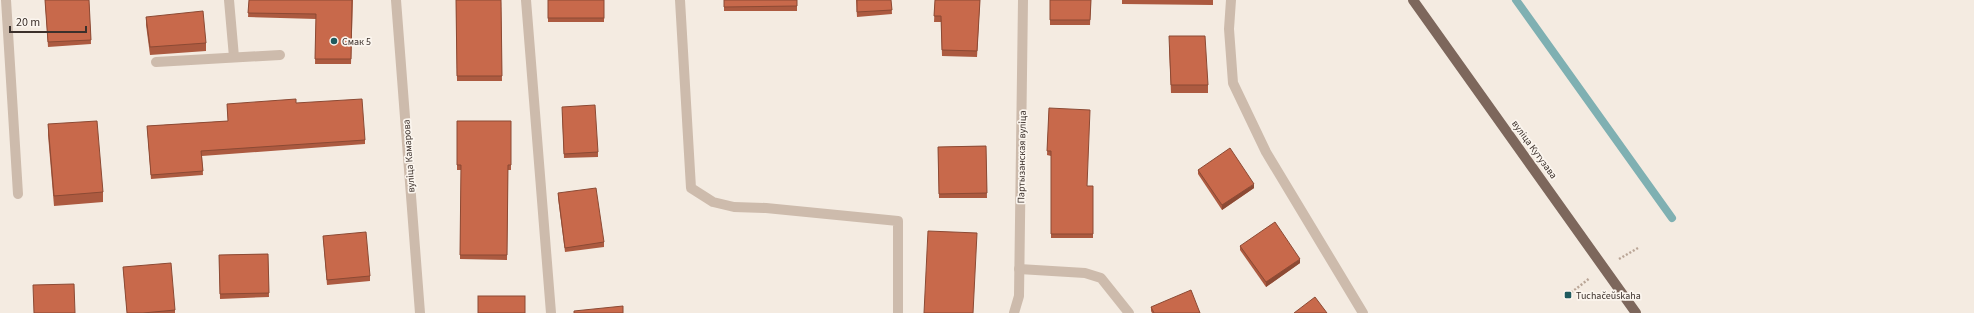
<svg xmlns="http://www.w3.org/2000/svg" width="1974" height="313" font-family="'Source Sans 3',sans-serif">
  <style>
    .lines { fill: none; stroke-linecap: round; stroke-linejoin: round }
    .stream { stroke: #7fb0b2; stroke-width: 8 }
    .path { stroke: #b9a596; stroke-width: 2.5; stroke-dasharray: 2 2; stroke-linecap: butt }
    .lane { stroke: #cdbbac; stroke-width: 10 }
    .street { stroke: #cdbbac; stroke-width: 10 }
    .primary { stroke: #7d675c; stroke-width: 10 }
    .wall { fill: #ac5a40 }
    .shaded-wall { fill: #8c4a34 }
    .building { fill: #c8694b; stroke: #8c4a34 }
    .poi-dot { fill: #1f5a5e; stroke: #fbf5ee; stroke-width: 1.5 }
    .labels { text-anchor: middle; stroke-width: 3.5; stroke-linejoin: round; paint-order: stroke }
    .poi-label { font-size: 10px; fill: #3b302b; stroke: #fbf5ee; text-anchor: start }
    .street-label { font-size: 10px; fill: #3b302b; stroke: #fbf5ee }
  </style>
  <rect width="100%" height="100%" fill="#f4ebe1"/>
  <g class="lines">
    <polyline class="stream" points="1516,0 1672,218"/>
    <g class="path">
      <polyline points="1619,259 1638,248"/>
      <polyline points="1568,295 1590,278"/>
    </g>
    <g class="lane">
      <polyline points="6,0 18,194"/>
      <polyline points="229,0 234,57"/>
      <polyline points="526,0 551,313"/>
      <polyline points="1231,0 1229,29 1233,83 1266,152 1363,313"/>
      <polyline points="156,62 280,55"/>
    </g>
    <g class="street">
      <polyline points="396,0 420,313"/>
      <polyline points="680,0 691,188 713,202 734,207 766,208 898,221 898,313"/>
      <polyline points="1019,269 1085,273 1101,278 1129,313"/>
      <polyline points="1014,313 1019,296 1023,0"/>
    </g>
    <polyline class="primary" points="1413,0 1636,313"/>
  </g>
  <g class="wall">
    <polygon points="45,0 89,0 91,44 48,47"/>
    <polygon points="249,0 353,0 351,64 315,64 316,19 248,17"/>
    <polygon points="456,0 501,0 502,81 457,81"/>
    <rect x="548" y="0" width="56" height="22"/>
    <rect x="724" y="0" width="73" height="11"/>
    <polygon points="856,0 891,0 892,14 857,17"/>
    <polygon points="935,0 980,0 977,57 942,56 941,22 934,22"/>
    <polygon points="1050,0 1091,0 1090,25 1050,25"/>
    <polygon points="1122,0 1213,0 1213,5 1122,4"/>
    <polygon points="146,17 206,43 206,51 150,55 146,25"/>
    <polygon points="1169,45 1208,85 1208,93 1171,93"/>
    <polygon points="296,103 365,140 365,144 202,156 203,175 151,179 147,126 228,121 227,104"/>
    <polygon points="1049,108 1087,186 1093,186 1093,238 1051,238 1051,156 1047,155"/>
    <polygon points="562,112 598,152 598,157 564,158"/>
    <polygon points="457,121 511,121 511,170 508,170 507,260 460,259 461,170 457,170"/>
    <polygon points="48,124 103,192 103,202 54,206 48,135"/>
    <polygon points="986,146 987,198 939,198 938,147"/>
    <polygon points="1198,170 1254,188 1222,210 1198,174"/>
    <polygon points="558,193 604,242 604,247 565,252 558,198"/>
    <polygon points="323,236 370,276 370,281 327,285"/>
    <polygon points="1240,246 1300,263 1266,287 1240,250"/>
    <polygon points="268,254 269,297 220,299 219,255"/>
    <polygon points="123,267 175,310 175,313 127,313"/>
    <polygon points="1151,307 1200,313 1152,313 1151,311"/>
  </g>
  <g class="shaded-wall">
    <polygon points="1254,184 1254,188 1222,210 1222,205"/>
    <polygon points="1300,259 1300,263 1266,287 1266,282"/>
  </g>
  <g class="building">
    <polygon points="45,0 89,0 91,40 48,42"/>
    <polygon points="249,0 352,0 351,59 315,59 316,14 248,13"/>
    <polygon points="456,0 501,0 502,76 457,76"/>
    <rect x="548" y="0" width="56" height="18"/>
    <polygon points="724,0 797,0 797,6 724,7"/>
    <polygon points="857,0 891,0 892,10 857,12"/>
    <polygon points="935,0 980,0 977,51 942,50 941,16 934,16"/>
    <polygon points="1050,0 1091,0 1090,20 1050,20"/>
    <polygon points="203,11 206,43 150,47 146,17"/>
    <polygon points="1169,36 1205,36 1208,85 1171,85"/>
    <polygon points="296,99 296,103 362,99 365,140 201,151 203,171 151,175 147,126 228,121 227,104"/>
    <polygon points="595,105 598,152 564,154 562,107"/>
    <polygon points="1049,108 1090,110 1087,186 1093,186 1093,234 1051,234 1051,151 1047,151"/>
    <polygon points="97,121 103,192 54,196 48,124"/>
    <polygon points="457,121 511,121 511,165 508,165 507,255 460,255 461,165 457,165"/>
    <polygon points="986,146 987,193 939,194 938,147"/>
    <polygon points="1230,148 1254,184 1222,205 1198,170"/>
    <polygon points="596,188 604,242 565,248 558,193"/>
    <polygon points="1275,222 1300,259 1266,282 1240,246"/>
    <polygon points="928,231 977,233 973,313 924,313"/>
    <polygon points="366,232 370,276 327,280 323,236"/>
    <polygon points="268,254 269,293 220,294 219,255"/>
    <polygon points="171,263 175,310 143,313 127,313 123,267"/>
    <polygon points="74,284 75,313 34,313 33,285"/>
    <polygon points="1191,290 1200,313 1154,313 1151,307"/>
    <rect x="478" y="296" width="47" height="17"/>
    <polygon points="1315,297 1327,313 1294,313"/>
    <polygon points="623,306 623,313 574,313 574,311"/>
  </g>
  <g class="poi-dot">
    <circle cx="334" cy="41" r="4"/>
    <rect x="1564" y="291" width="8" height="8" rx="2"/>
  </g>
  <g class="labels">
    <g class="poi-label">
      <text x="342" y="45">Смак 5</text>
      <text x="1576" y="299">Tuchačeŭskaha</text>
    </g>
    <g class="street-label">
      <text transform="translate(1535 149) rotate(54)" y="4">вуліца Кутузава</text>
      <text transform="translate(408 156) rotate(-94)" y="4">вуліца Камарова</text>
      <text transform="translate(1021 157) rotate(-89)" y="4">Партызанская вуліца</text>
    </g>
  </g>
  <path d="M10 26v6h76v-6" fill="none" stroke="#3b302b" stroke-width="2"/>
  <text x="16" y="26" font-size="12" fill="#3b302b" stroke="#fbf5ee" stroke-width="3" paint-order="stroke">20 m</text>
</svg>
